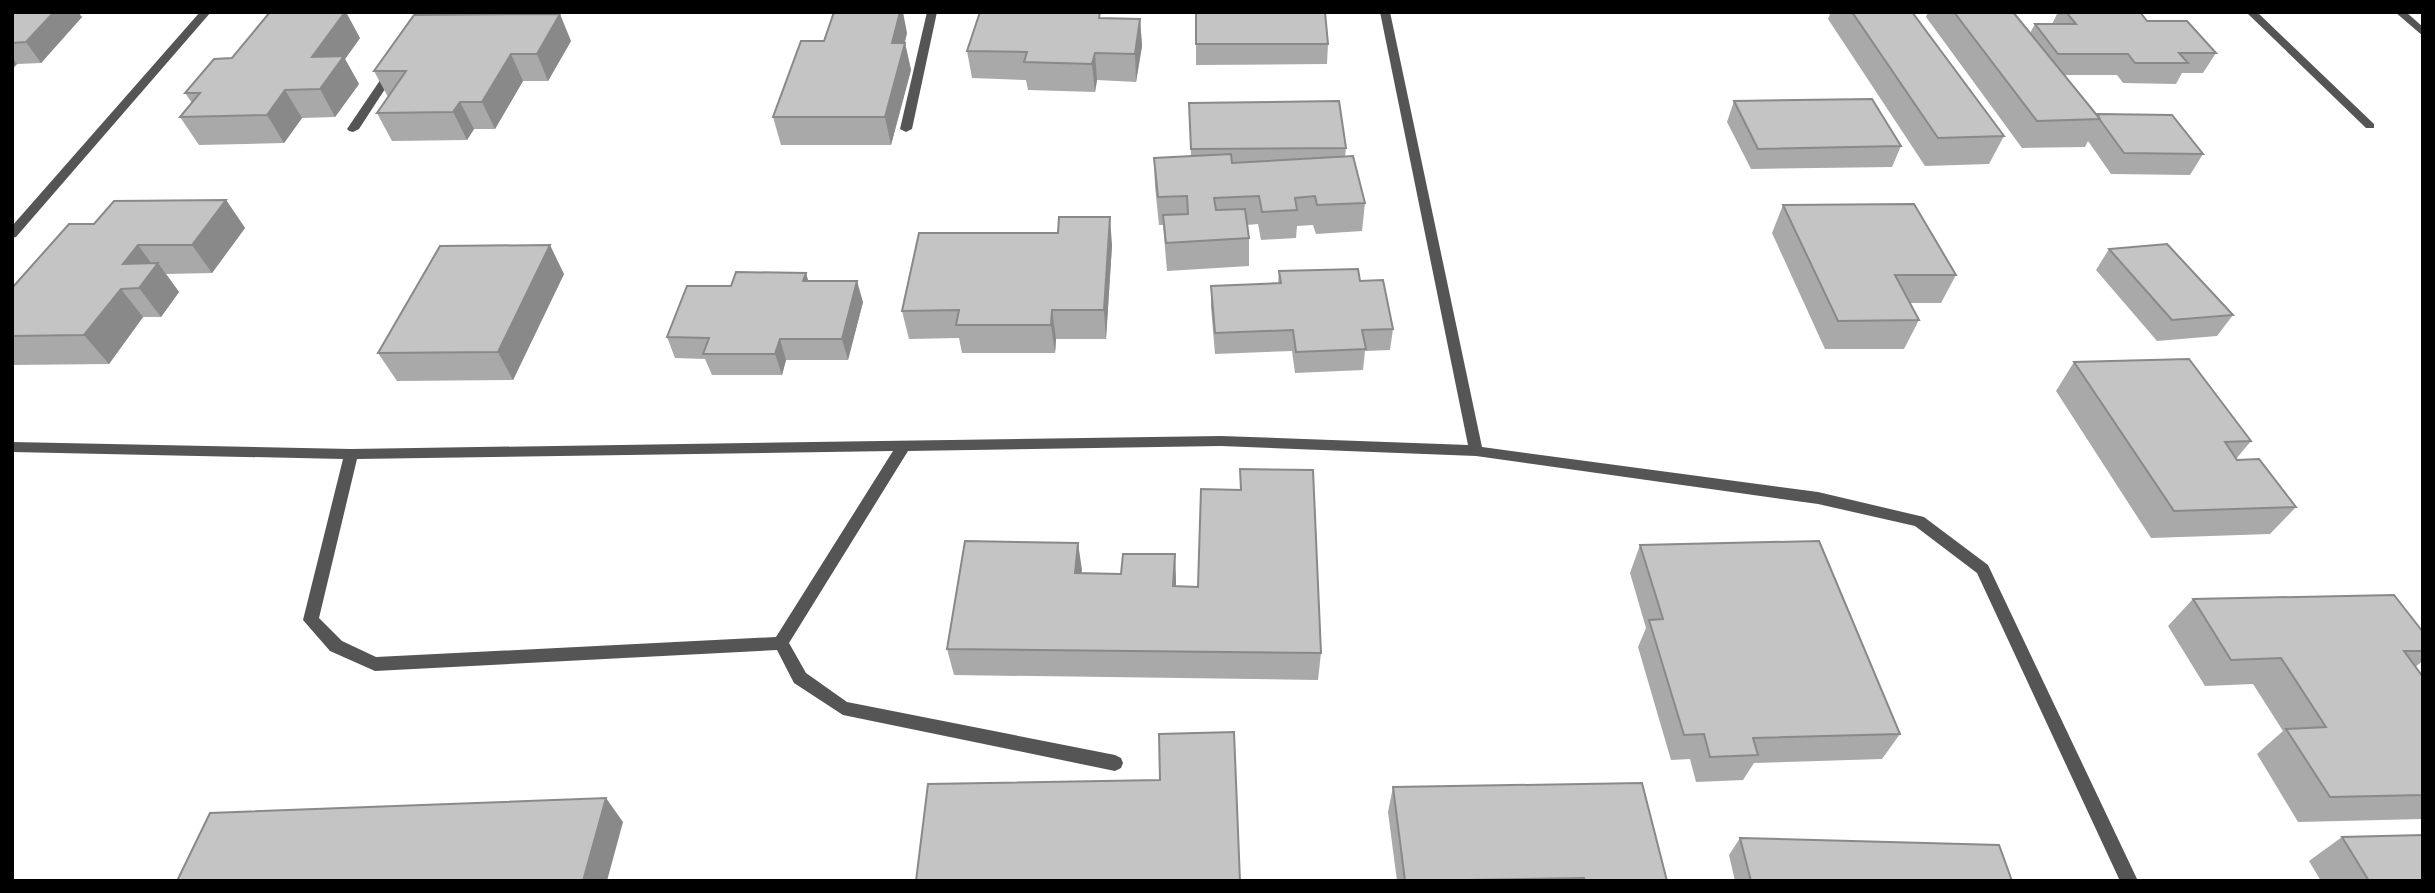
<svg xmlns="http://www.w3.org/2000/svg" width="2435" height="893" font-family="Arial,sans-serif">
  <style>
    .lines { fill: none; stroke-linecap: round; stroke-linejoin: round }
    .lane { fill: #555; fill-rule: evenodd }
    .street { fill: #555; fill-rule: evenodd }
    .wall { fill: #a9a9a9 }
    .shaded-wall { fill: #898989 }
    .building { fill: #c4c4c4; stroke: #898989; stroke-width: 2 }
  </style>
  <rect width="100%" height="100%" fill="#fff"/>
  <g class="lines">
    <g class="lane">
      <polygon points="927,12 937,12 912,129 906,132 900,129"/>
      <polygon points="2246,12 2257,12 2374,124 2374,128 2366,128"/>
      <polygon points="391,69 396,72 359,129 353,132 349,131 347,129 387,70"/>
    </g>
    <g class="street">
      <polygon points="200,12 211,12 16,237 12,238 12,226"/>
      <path d="M 1380,12 L 1390,12 L 1482,447 L 1818,492 L 1924,517 L 1988,565 L 2138,881 L 2120,881 L 1977,573 L 1915,526 L 1818,504 L 1476,456 L 1221,446 L 908,451 L 789,643 L 806,673 L 847,702 L 1115,755 L 1121,758 L 1123,763 L 1121,768 L 1115,771 L 843,715 L 794,683 L 777,650 L 375,671 L 330,651 L 303,620 L 343,459 L 12,452 L 12,442 L 351,449 L 1221,436 L 1468,445 ZM 893,451 L 776,637 L 376,657 L 342,641 L 319,618 L 357,459 Z"/>
      <polygon points="2395,12 2406,12 2423,27 2423,36"/>
    </g>
  </g>
  <g class="wall">
    <polygon points="12,12 82,17 41,63 17,64 12,69"/>
    <polygon points="1196,12 1328,44 1327,64 1196,65"/>
    <polygon points="1831,12 1912,12 2004,136 1989,164 1925,166 1828,19"/>
    <polygon points="1928,12 2013,12 2030,33 2035,24 2052,24 2058,12 2140,12 2147,21 2216,53 2203,73 2182,73 2176,84 2123,83 2117,75 2064,75 2097,114 2203,154 2190,175 2111,174 2088,141 2085,147 2022,148 1926,17"/>
    <polygon points="1103,18 1140,19 1142,46 1136,82 1097,80 1095,92 1028,90 1026,80 972,78 967,51"/>
    <polygon points="907,33 905,43 911,70 891,145 781,145 773,117 824,41"/>
    <polygon points="360,38 345,59 359,84 335,117 302,118 284,143 199,145 180,117 192,103 185,93 232,58"/>
    <polygon points="571,41 548,81 523,81 495,129 474,129 467,140 392,141 377,113 388,97 374,71"/>
    <polygon points="1734,101 1901,146 1892,167 1751,169 1727,122"/>
    <polygon points="1189,103 1346,148 1345,157 1365,203 1362,231 1316,234 1313,225 1297,226 1296,238 1261,240 1258,224 1247,225 1249,238 1249,266 1167,271 1163,225 1159,225 1155,186 1154,158 1191,156"/>
    <polygon points="226,200 245,228 212,273 166,274 179,292 161,317 143,317 109,364 12,365 12,288 94,224"/>
    <polygon points="1783,205 1956,275 1941,303 1910,303 1919,320 1904,349 1825,349 1772,233"/>
    <polygon points="1112,245 1106,339 1056,339 1055,353 962,353 959,338 909,339 902,311"/>
    <polygon points="2109,249 2233,315 2217,336 2157,341 2096,270"/>
    <polygon points="1279,271 1360,281 1393,329 1390,350 1365,351 1363,370 1295,373 1292,351 1215,354 1211,307 1211,286 1278,283"/>
    <polygon points="806,273 808,281 863,302 848,360 786,360 782,375 712,375 705,359 675,358 667,337 731,286"/>
    <polygon points="564,274 513,380 397,381 378,353"/>
    <polygon points="2074,362 2251,441 2236,459 2296,507 2270,534 2151,538 2056,391"/>
    <polygon points="1240,469 1321,653 1318,680 954,675 947,649 1078,543 1081,573 1121,574 1175,554 1176,586 1198,587 1240,490"/>
    <polygon points="1640,545 1900,734 1882,759 1754,763 1743,780 1696,782 1690,759 1671,760 1638,647 1646,628 1630,573"/>
    <polygon points="2193,599 2423,632 2423,661 2415,667 2423,677 2423,819 2298,822 2257,754 2283,731 2253,684 2205,686 2168,626"/>
    <polygon points="1393,787 1667,881 1397,881 1388,812"/>
    <polygon points="2342,837 2423,881 2321,881 2309,861"/>
    <polygon points="1740,838 2012,881 1735,881 1729,855"/>
  </g>
  <g class="shaded-wall">
    <polygon points="54,12 78,12 82,17 41,63 26,42"/>
    <polygon points="345,12 346,12 360,38 345,59 359,84 335,117 320,89 312,57"/>
    <polygon points="900,12 903,12 907,33 897,70 892,43"/>
    <polygon points="560,14 571,41 548,81 537,54"/>
    <polygon points="1140,19 1142,46 1136,82 1135,54"/>
    <polygon points="905,43 911,70 891,145 885,117"/>
    <polygon points="1095,53 1097,80 1095,92 1092,64"/>
    <polygon points="511,54 523,81 495,129 482,102"/>
    <polygon points="12,58 17,64 12,69"/>
    <polygon points="285,90 302,118 284,143 267,115"/>
    <polygon points="460,102 474,129 467,140 453,112"/>
    <polygon points="226,200 245,228 212,273 192,245"/>
    <polygon points="1110,217 1112,245 1106,339 1104,310"/>
    <polygon points="138,245 155,268 158,263 179,292 161,317 139,288 123,264"/>
    <polygon points="550,245 564,274 513,380 498,352"/>
    <polygon points="806,273 812,294 803,281"/>
    <polygon points="857,281 863,302 848,360 842,339"/>
    <polygon points="121,289 143,317 109,364 84,335"/>
    <polygon points="1052,310 1056,339 1055,353 1051,325"/>
    <polygon points="780,339 786,360 782,375 775,354"/>
    <polygon points="1078,543 1082,570 1079,600 1075,573"/>
    <polygon points="1175,554 1176,582 1174,613 1173,586"/>
    <polygon points="606,798 623,822 607,881 583,881"/>
  </g>
  <g class="building">
    <polygon points="12,12 54,12 26,42 12,43"/>
    <polygon points="270,12 345,12 312,57 344,56 320,89 285,90 267,115 180,117 200,93 185,93 214,59 232,58"/>
    <polygon points="834,12 900,12 892,43 905,43 885,117 773,117 801,41 824,41"/>
    <polygon points="980,12 1100,12 1099,18 1140,19 1135,54 1095,53 1092,64 1024,62 1027,52 967,51"/>
    <polygon points="1196,12 1325,12 1328,44 1196,44"/>
    <polygon points="1852,12 1912,12 2004,136 1938,138"/>
    <polygon points="1954,12 2013,12 2100,119 2037,121"/>
    <polygon points="2066,12 2140,12 2147,21 2187,21 2216,53 2179,53 2188,63 2135,63 2128,54 2058,54 2035,24 2076,24"/>
    <polygon points="560,14 537,54 511,54 482,102 460,102 453,112 377,113 406,71 374,71 414,15"/>
    <polygon points="1872,99 1901,146 1758,149 1734,101"/>
    <polygon points="1339,101 1346,148 1191,149 1189,103"/>
    <polygon points="2097,114 2172,115 2203,154 2124,153 2100,120 2100,119"/>
    <polygon points="1231,154 1232,163 1353,156 1365,203 1317,205 1315,196 1295,198 1297,210 1262,212 1259,196 1214,198 1216,210 1245,209 1249,238 1166,243 1163,215 1188,214 1187,196 1158,197 1154,158"/>
    <polygon points="226,200 192,245 138,245 123,264 158,263 139,288 121,289 84,335 12,336 12,288 69,224 94,224 114,201"/>
    <polygon points="1914,204 1956,275 1895,275 1919,320 1838,321 1783,205"/>
    <polygon points="1059,217 1110,217 1104,310 1052,310 1051,325 956,325 959,310 902,311 919,233 1058,233"/>
    <polygon points="2167,244 2233,315 2172,320 2109,249"/>
    <polygon points="550,245 498,352 378,353 440,246"/>
    <polygon points="1358,269 1360,281 1383,280 1393,329 1362,330 1366,349 1296,352 1293,330 1215,333 1211,286 1281,283 1279,271"/>
    <polygon points="736,272 806,273 803,281 857,281 842,339 780,339 775,354 703,354 709,338 667,337 687,286 731,286"/>
    <polygon points="2189,359 2251,441 2225,442 2237,460 2259,459 2296,507 2174,511 2074,362"/>
    <polygon points="1240,469 1313,470 1321,653 947,649 965,541 1078,543 1075,573 1121,574 1123,554 1175,554 1173,586 1198,587 1201,489 1241,490"/>
    <polygon points="1819,541 1900,734 1753,738 1758,755 1710,757 1704,734 1684,735 1649,620 1663,619 1640,545"/>
    <polygon points="2394,595 2423,632 2423,651 2404,651 2423,677 2423,795 2330,797 2286,729 2326,727 2281,658 2231,660 2193,599"/>
    <polygon points="1234,732 1240,881 916,881 928,784 1160,780 1159,734"/>
    <polygon points="1642,783 1667,881 1585,881 1584,878 1405,881 1393,787"/>
    <polygon points="606,798 583,881 177,881 210,813"/>
    <polygon points="2423,835 2423,881 2369,881 2342,837"/>
    <polygon points="1740,838 1999,845 2012,881 1751,881"/>
  </g>
  <rect width="2435" height="893" fill="none" stroke="#000000" stroke-width="28"/>
</svg>
